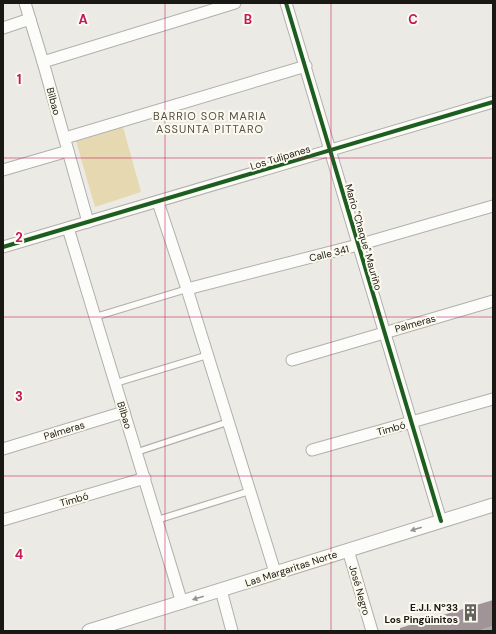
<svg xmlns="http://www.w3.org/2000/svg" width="496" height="634" font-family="'DM Sans',sans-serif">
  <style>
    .green { fill: #e6d8b1 }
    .building { fill: #a19498; filter: url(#shadow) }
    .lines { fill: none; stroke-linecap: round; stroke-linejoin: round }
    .service-casing { stroke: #b1b0ab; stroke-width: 8 }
    .minor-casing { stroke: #b1b0ab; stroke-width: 13 }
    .tertiary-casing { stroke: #b1b0ab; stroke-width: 15 }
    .service { stroke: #fcfcfb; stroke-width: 5.5 }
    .minor { stroke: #fcfcfb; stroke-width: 11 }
    .tertiary { stroke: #fcfcfb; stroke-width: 13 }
    .cycleway-casing { stroke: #fcf9ee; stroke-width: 6 }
    .cycleway { stroke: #1b5e20; stroke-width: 4 }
    .oneway { fill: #969593 }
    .grid { fill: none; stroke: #c2185b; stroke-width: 1; stroke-opacity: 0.55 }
    .labels { text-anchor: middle; stroke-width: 4; stroke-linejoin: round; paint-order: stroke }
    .street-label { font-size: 10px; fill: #191814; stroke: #fcf9ee }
    .poi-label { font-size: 10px; font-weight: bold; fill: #191814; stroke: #fcf9ee; text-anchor: end }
    .neighbourhood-label { font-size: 11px; letter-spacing: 1px; fill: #524f46; stroke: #fcf9ee }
    .grid-label { font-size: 13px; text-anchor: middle; font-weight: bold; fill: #c2185b; stroke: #fcf9ee; stroke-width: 4; stroke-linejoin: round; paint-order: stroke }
  </style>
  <defs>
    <filter id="shadow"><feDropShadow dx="3.5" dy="3.5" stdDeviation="0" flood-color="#0004"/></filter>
  </defs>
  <rect width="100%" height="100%" fill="#eceae4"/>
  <polygon class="green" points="123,127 141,192 95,207 76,141"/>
  <polygon class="building" points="493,600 493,626 477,631 400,631 400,628"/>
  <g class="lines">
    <defs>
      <g id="service">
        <polyline points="95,317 187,289"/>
        <polyline points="116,383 208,355"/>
        <polyline points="137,452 228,422"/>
        <polyline points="157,520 250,491"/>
      </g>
      <g id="minor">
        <polyline points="25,3 43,62 88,222"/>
        <polyline points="286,3 441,521"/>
        <polyline points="3,28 30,19"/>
        <polyline points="43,62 235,3"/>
        <polyline points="65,138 306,66"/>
        <polyline points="3,170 68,151"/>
        <polyline points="158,202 187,289 275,572"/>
        <polyline points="68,228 182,603"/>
        <polyline points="3,247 493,102"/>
        <polyline points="187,289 358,245 493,206"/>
        <polyline points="292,360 493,301"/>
        <polyline points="3,449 124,412"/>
        <polyline points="312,450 493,399"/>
        <polyline points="3,520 145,478"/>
        <polyline points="348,550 372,631"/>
        <polyline points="221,590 232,631"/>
      </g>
      <polyline id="tertiary" points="89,631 493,505"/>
    </defs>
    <use href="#service" class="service-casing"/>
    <use href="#minor" class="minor-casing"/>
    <use href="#tertiary" class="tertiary-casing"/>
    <use href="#service" class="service"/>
    <use href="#minor" class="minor"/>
    <use href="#tertiary" class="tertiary"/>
    <defs>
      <g id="cycleway">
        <polyline points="286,3 441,521"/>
        <polyline points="3,247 493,102"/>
      </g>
    </defs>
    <use href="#cycleway" class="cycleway-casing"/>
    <use href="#cycleway" class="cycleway"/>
  </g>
  <defs><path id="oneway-solid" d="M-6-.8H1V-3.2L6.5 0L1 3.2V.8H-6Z"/></defs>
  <g class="oneway">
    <use href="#oneway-solid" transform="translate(416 529) rotate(163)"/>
    <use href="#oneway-solid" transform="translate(198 598) rotate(163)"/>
  </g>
  <path class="grid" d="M 165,3 L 165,631M 331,3 L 331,631M 3,158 L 493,158M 3,317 L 493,317M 3,476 L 493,476"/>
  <defs>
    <symbol id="building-bare" viewBox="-9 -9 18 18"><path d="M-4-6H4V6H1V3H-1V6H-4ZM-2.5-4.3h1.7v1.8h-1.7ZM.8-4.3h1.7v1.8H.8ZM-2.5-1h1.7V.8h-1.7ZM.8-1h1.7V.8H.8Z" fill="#63625d" stroke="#fcf9ee" stroke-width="2.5" paint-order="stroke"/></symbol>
  </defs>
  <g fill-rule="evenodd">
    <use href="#building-bare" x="458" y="600" width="25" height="25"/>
  </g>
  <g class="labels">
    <g class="street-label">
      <text transform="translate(54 101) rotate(75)" y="4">Bilbao</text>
      <text transform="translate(280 157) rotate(-17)" y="4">Los Tulipanes</text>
      <text transform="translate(364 237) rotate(74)" y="4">Mario "Chaque" Mauriño</text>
      <text transform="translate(329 253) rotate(-14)" y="4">Calle 341</text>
      <text transform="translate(415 323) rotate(-16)" y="4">Palmeras</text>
      <text transform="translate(125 415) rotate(73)" y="4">Bilbao</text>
      <text transform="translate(391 428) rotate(-16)" y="4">Timbó</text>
      <text transform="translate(64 430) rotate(-17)" y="4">Palmeras</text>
      <text transform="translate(74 499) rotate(-16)" y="4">Timbó</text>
      <text transform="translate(291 568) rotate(-18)" y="4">Las Margaritas Norte</text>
      <text transform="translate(360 590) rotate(74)" y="4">José Negro</text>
    </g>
    <g class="poi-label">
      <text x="458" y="611">E.J.I. Nº33<tspan x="458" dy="12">Los Pingüinitos</tspan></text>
    </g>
    <g class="neighbourhood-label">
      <text x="210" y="120">BARRIO SOR MARIA<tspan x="210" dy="13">ASSUNTA PITTARO</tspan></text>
    </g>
  </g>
  <g class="grid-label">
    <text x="83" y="24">A</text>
    <text x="248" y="24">B</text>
    <text x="413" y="24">C</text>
    <text x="19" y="84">1</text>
    <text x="19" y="242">2</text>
    <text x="19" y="401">3</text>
    <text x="19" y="559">4</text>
  </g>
  <rect width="496" height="634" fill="none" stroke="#191814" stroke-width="8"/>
</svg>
